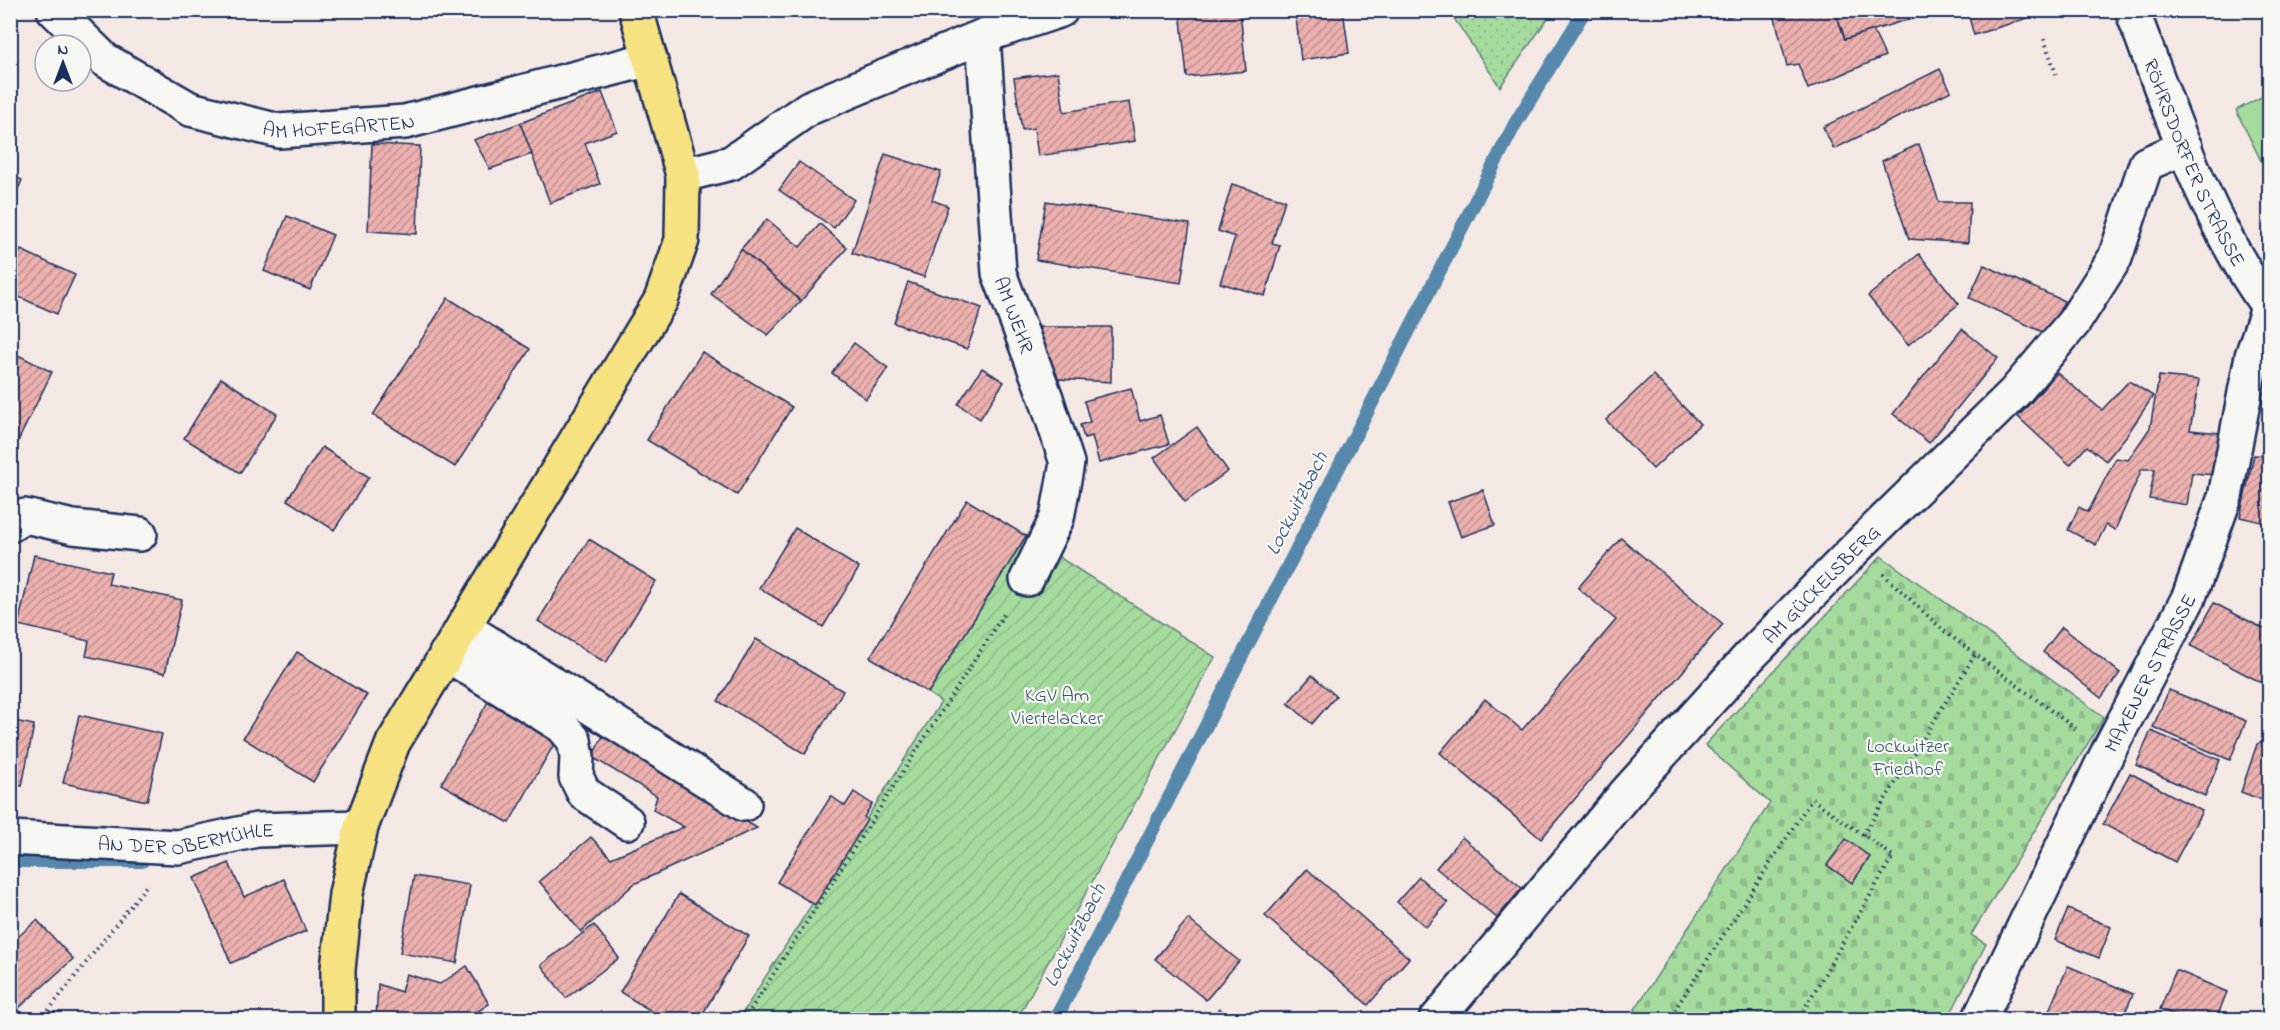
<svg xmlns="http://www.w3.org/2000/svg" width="2280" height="1030" font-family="'Indie Flower',sans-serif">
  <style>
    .grass { fill: url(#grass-dots); stroke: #60857e; stroke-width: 1.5 }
    .cemetery { fill: url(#cemetery-stones); stroke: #60857e; stroke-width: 1.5 }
    .garden { fill: url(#garden-furrows); stroke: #60857e; stroke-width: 1.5 }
    .pitch { fill: #a6db9e; stroke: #60857e; stroke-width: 1.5 }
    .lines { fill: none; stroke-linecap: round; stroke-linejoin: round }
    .stream { stroke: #5688ab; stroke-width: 14 }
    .building { fill: url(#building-hatch); stroke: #1b2f5e; stroke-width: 1.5 }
    .minor-casing { stroke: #1b2f5e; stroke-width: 38 }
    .major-casing { stroke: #1b2f5e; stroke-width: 38 }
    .path { stroke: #1b2f5e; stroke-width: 4; stroke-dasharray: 1.5 4.5; stroke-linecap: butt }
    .minor { stroke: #f6f6f2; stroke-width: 33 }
    .major { stroke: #f7e281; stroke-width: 33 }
    .labels { text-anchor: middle; stroke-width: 4.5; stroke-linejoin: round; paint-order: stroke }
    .street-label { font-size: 20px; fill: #1b2f5e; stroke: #f6f6f2 }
    .park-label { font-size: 20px; fill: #3e5a6e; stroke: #f6f6f2 }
    .water-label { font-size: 21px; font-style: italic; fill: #34547e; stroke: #f6f6f2 }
  </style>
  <defs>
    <pattern id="grass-dots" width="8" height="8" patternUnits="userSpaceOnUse" patternTransform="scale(1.5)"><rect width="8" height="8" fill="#a6db9e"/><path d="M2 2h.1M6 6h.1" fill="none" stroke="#8ebc8a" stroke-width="1.8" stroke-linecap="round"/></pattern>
    <pattern id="cemetery-stones" width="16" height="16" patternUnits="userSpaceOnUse" patternTransform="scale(1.5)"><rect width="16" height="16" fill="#a6db9e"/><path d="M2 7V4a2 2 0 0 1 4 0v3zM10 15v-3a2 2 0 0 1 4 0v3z" fill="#8ebc8a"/></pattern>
    <pattern id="garden-furrows" width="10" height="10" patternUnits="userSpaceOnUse" patternTransform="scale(1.5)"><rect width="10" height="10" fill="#a6db9e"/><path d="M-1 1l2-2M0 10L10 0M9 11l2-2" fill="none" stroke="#8ebc8a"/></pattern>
    <pattern id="building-hatch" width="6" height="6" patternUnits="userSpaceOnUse" patternTransform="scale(1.5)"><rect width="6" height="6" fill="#ecb1ae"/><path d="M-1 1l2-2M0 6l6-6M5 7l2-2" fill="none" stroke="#be9091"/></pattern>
  </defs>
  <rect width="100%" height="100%" fill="#f4e8e4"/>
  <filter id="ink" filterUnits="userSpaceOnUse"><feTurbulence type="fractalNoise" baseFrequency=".0167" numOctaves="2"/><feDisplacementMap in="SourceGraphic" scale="12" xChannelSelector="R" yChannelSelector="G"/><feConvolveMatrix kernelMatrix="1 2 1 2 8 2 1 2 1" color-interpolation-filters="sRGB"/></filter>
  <g filter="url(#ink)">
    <polygon class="grass" points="1449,11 1553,11 1500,87"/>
    <polygon class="cemetery" points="1881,556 2104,717 1971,935 1986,944 1948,1019 1628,1020 1770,803 1705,745"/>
    <polygon class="garden" points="1026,536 1215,657 1017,1019 738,1020 941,702 928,693"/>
    <polygon class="pitch" points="2269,93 2269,177 2236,110"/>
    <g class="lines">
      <g class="stream">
        <polyline points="10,861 142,861"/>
        <polyline points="1055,1020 1515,124 1585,10"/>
      </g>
    </g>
    <g class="building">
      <polygon points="1180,10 1240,10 1246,71 1187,77"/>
      <polygon points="1295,10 1343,10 1349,53 1301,60"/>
      <polygon points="1726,10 1753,10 1727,17"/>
      <polygon points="1773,10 1835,10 1845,39 1873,30 1885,56 1808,89 1798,64 1787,66"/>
      <polygon points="1835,10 1938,10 1845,39"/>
      <polygon points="1967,10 2033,10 2034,16 1974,35"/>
      <polygon points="1940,69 1951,91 1834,149 1823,127"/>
      <polygon points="1058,72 1064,112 1129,102 1135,141 1038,156 1034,128 1022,130 1014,78"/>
      <polygon points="602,92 617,131 585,143 600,184 550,203 520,123"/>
      <polygon points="520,123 532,154 490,169 474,140"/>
      <polygon points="372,144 420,146 417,234 368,231"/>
      <polygon points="1919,144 1939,202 1970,202 1968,243 1909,239 1882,161"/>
      <polygon points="885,154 941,172 932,200 948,206 924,277 852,253"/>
      <polygon points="799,162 854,200 834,228 779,190"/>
      <polygon points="10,174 22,180 10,208"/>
      <polygon points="1232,184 1285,200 1272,243 1280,245 1265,296 1220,283 1235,237 1218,231"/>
      <polygon points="1046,201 1190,224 1181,283 1036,260"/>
      <polygon points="287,216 333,235 310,290 264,271"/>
      <polygon points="767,219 800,247 820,224 847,248 801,301 741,249"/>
      <polygon points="741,249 801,301 768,335 711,294"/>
      <polygon points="21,250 75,275 57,314 10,293 10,272"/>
      <polygon points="1919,254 1959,304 1908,345 1868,296"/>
      <polygon points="1984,265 2064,301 2049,335 1969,298"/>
      <polygon points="908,282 982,308 967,349 894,323"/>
      <polygon points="448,298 530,349 455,467 373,415"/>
      <polygon points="1039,327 1111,327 1111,382 1057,379"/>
      <polygon points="1962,329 1998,358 1929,443 1893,414"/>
      <polygon points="854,343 888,368 866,399 832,373"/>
      <polygon points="10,351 52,372 16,445 10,442"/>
      <polygon points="702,352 792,407 737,495 647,440"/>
      <polygon points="982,368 1004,382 980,419 958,404"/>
      <polygon points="2057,373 2102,410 2129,381 2153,396 2127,435 2106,461 2087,446 2070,465 2018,417"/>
      <polygon points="1653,375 1700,424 1653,469 1606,420"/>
      <polygon points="2159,376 2199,380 2190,430 2220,433 2215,475 2192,473 2187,505 2149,499 2155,469 2142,469 2115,530 2106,525 2096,545 2068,530 2079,507 2088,512 2116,458 2128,460 2150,428"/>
      <polygon points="221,378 277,414 240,473 184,438"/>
      <polygon points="1131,388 1140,421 1160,415 1169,444 1099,463 1092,436 1084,438 1080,425 1090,422 1084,401"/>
      <polygon points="1197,427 1228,471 1185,502 1154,458"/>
      <polygon points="322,447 369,477 334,530 287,500"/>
      <polygon points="2254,455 2269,456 2270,455 2270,524 2240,517"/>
      <polygon points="1483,490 1495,525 1461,537 1448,502"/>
      <polygon points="967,500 1026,536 928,693 870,657"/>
      <polygon points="795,528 859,568 823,627 759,588"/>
      <polygon points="1621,538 1723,624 1541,839 1440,753 1485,699 1522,730 1616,620 1578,588"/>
      <polygon points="589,539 656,581 606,663 538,621"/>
      <polygon points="34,555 111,572 108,584 182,600 165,673 86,656 89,641 18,625"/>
      <polygon points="2214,603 2270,632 2270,679 2266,685 2191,646"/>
      <polygon points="2062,627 2120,673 2101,698 2043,652"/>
      <polygon points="756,639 843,691 805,754 718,701"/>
      <polygon points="297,652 367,695 313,782 243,738"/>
      <polygon points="1312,675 1336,696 1312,724 1288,703"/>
      <polygon points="2169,690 2246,721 2230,760 2153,727"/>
      <polygon points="489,700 557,739 509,823 441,784"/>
      <polygon points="79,715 162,734 147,801 63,783"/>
      <polygon points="10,720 34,725 22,786 10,783"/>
      <polygon points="2151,731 2220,760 2205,796 2136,765"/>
      <polygon points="603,736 757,828 634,884 581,932 539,881 591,837 611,858 684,827 653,810 657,796 592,757"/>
      <polygon points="2270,739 2270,803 2241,792 2257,744"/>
      <polygon points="2130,773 2202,811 2175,862 2103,824"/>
      <polygon points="854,792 872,804 864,817 867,820 815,905 777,882 831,796 845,806"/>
      <polygon points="1462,837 1522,888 1497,918 1436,868"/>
      <polygon points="1846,839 1870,857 1852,883 1827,865"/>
      <polygon points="229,863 244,897 284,879 306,931 231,963 194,878"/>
      <polygon points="1307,869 1409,958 1368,1005 1265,916"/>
      <polygon points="414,876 470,885 457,963 400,953"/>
      <polygon points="1419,877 1448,903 1426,927 1397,902"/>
      <polygon points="679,894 749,936 699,1020 666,1020 620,992"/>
      <polygon points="2068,909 2111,927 2099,958 2055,940"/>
      <polygon points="1188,919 1239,961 1206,1000 1155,959"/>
      <polygon points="37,920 73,959 10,1016 10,944"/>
      <polygon points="594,925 619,958 566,998 541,965"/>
      <polygon points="467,966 489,1004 475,1013 478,1020 376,1020 378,984 401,992 406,974 440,984"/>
      <polygon points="2068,966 2133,994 2122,1020 2045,1020"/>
      <polygon points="2176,970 2227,992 2219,1012 2237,1020 2186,1020 2160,1009"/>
      <polygon points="1219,1008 1233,1020 1209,1020"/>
    </g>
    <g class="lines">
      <defs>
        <g id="minor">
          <path id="s1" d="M 54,10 L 105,60 L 190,109 L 279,131 L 405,122 L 650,59"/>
          <path id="s2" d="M 2132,10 C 2171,113 2205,220 2270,309"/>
          <path id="s3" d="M 983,36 L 999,273 L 1046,398 L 1067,463 L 1057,518 L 1027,579"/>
          <polyline points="683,175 731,163 809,108 983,36 1061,10"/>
          <polyline points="10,525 25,516 73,527 140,534"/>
          <polyline points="463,627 744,804"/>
          <polyline points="446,654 562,726 574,740 577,757 576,777 584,793 627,822"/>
          <path id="s4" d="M 10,838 L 178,847 L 257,830 L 361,827"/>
          <path id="s5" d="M 1436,1020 L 1626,793 L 1749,657 L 1856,548 L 2015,392 L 2074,322 L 2115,258 L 2146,164 L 2185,147"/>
          <path id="s6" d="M 1979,1020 L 2108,752 L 2189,597 L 2225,497 L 2252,356 L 2268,308"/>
        </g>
        <polyline id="major" points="338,1020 338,969 346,894 361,827 393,743 661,300 682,240 683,175 636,10"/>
      </defs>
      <use href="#minor" class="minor-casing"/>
      <use href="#major" class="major-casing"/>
      <g class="path">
        <polyline points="2044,39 2056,74"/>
        <polyline points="1883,574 1944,631 2076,729"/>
        <polyline points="1863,835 1975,655"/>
        <polyline points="41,1020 147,885"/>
        <polyline points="744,1020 1006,611"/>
        <polyline points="1668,1020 1812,799 1893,856 1798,1020"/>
      </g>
      <use href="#minor" class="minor"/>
      <use href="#major" class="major"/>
    </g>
  </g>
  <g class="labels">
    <g class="street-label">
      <text dy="7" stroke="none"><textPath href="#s1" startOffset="321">AM HOFEGARTEN</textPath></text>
      <text dy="7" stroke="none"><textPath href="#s2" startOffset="165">RÖHRSDORFER STRASSE</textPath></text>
      <text dy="7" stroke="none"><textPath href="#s3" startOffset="282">AM WEHR</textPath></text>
      <text dy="7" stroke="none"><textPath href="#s5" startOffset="582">AM GÜCKELSBERG</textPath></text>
      <text dy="7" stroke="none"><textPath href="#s6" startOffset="387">MAXENER STRASSE</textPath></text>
      <text dy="7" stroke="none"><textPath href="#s4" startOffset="177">AN DER OBERMÜHLE</textPath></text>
    </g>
    <g class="park-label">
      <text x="1057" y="701">KGV Am<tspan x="1057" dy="23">Viertelacker</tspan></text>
      <text x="1908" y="752">Lockwitzer<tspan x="1908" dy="23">Friedhof</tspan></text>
    </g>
    <g class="water-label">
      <text transform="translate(1296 503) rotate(-63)" y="7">Lockwitzbach</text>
      <text transform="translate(1074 935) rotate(-63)" y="7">Lockwitzbach</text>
    </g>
  </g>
  <rect width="2280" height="1030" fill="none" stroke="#f6f6f2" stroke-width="36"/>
  <rect x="18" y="18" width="2244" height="994" fill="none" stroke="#1b2f5e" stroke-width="2" filter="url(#ink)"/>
  <g transform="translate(63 63)"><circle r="28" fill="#f6f6f2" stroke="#9ea6b7" stroke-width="1.5"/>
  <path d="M0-4.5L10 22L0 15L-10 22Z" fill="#1b2f5e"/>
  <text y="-9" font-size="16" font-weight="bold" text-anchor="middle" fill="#1b2f5e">N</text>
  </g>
</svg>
